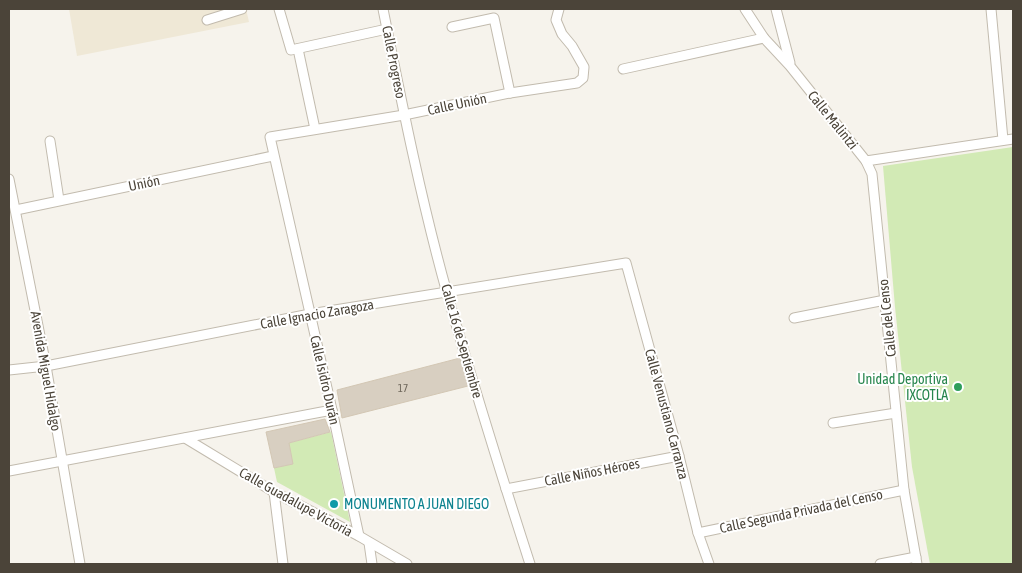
<svg xmlns="http://www.w3.org/2000/svg" width="1022" height="573" font-family="'Asap Condensed',sans-serif">
  <style>
    .education { fill: #efe8d6 }
    .green { fill: #d2eab5 }
    .building { fill: #d8cfc1; stroke: #d3c7b4 }
    .lines { fill: none; stroke-linecap: round; stroke-linejoin: round }
    .minor-casing { stroke: #c2bbae; stroke-width: 11 }
    .minor { stroke: #fff; stroke-width: 9 }
    .leisure-dot { fill: #2e9e5b; stroke: #fff; stroke-width: 2 }
    .culture-dot { fill: #0f9aa8; stroke: #fff; stroke-width: 2 }
    .labels { text-anchor: middle; stroke-width: 4; stroke-linejoin: round; paint-order: stroke }
    .number-label { font-size: 11px; fill: #6e675b }
    .street-label { font-size: 14px; fill: #4b4439; stroke: #fff }
    .leisure-label { font-size: 14px; fill: #27864d; stroke: #fff; text-anchor: end }
    .culture-label { font-size: 14px; fill: #0d838f; stroke: #fff; text-anchor: start }
  </style>
  <rect width="100%" height="100%" fill="#f6f3ec"/>
  <polygon class="education" points="69,9 246,9 249,22 77,56"/>
  <g class="green">
    <polygon points="1013,147 1013,564 930,564 912,467 895,307 883,166"/>
    <polygon points="331,432 350,522 277,482 274,468 292,464 289,443"/>
  </g>
  <g class="building">
    <polygon points="460,358 468,386 342,418 337,390"/>
    <polygon points="325,419 330,432 289,443 293,464 274,468 266,432"/>
  </g>
  <g class="lines">
    <defs>
      <g id="minor">
        <polyline points="279,9 291,50 387,29"/>
        <path d="M 383,9 C 402,104 421,200 447,293 C 473,384 501,474 530,564"/>
        <polyline points="745,9 764,38 790,66 866,161 872,174 904,490 917,564"/>
        <polyline points="776,9 790,63"/>
        <polyline points="991,9 1003,140"/>
        <polyline points="207,20 242,9"/>
        <polyline points="452,27 494,18 510,93"/>
        <polyline points="298,49 315,129"/>
        <polyline points="623,69 764,38"/>
        <polyline points="50,141 59,200"/>
        <polyline points="866,161 1013,139"/>
        <polyline points="9,179 46,366 80,564"/>
        <polyline points="16,210 273,156"/>
        <polyline points="794,318 885,300"/>
        <polyline points="9,370 46,366 310,314 626,263 679,456 698,533 709,564"/>
        <polyline points="833,423 896,413"/>
        <polyline points="185,438 274,492 359,536 407,564"/>
        <polyline points="9,471 332,410"/>
        <polyline points="506,489 679,456"/>
        <polyline points="274,492 283,564"/>
        <polyline points="698,533 904,490"/>
        <polyline points="359,536 332,410 270,137 404,115 510,93 577,83 583,78 584,67 572,46 562,34 556,20 559,9"/>
        <polyline points="369,543 372,564"/>
        <polyline points="880,564 916,557"/>
      </g>
    </defs>
    <use href="#minor" class="minor-casing"/>
    <use href="#minor" class="minor"/>
  </g>
  <circle class="leisure-dot" cx="958" cy="387" r="5"/>
  <circle class="culture-dot" cx="334" cy="504" r="5"/>
  <g class="labels">
    <g class="number-label">
      <text x="403" y="392">17</text>
    </g>
    <g class="street-label">
      <text transform="translate(394 62) rotate(79)" y="5">Calle Progreso</text>
      <text transform="translate(457 104) rotate(-12)" y="5">Calle Unión</text>
      <text transform="translate(833 120) rotate(51)" y="5">Calle Malintzi</text>
      <text transform="translate(144 183) rotate(-12)" y="5">Unión</text>
      <text transform="translate(317 314) rotate(-10)" y="5">Calle Ignacio Zaragoza</text>
      <text transform="translate(887 318) rotate(-96)" y="5">Calle del Censo</text>
      <text transform="translate(462 341) rotate(74)" y="5">Calle 16 de Septiembre</text>
      <text transform="translate(46 371) rotate(80)" y="5">Avenida Miguel Hidalgo</text>
      <text transform="translate(325 380) rotate(77)" y="5">Calle Isidro Durán</text>
      <text transform="translate(667 414) rotate(75)" y="5">Calle Venustiano Carranza</text>
      <text transform="translate(592 472) rotate(-11)" y="5">Calle Niños Héroes</text>
      <text transform="translate(296 502) rotate(29)" y="5">Calle Guadalupe Victoria</text>
      <text transform="translate(801 511) rotate(-12)" y="5">Calle Segunda Privada del Censo</text>
    </g>
    <g class="leisure-label">
      <text x="948" y="384">Unidad Deportiva<tspan x="948" dy="16">IXCOTLA</tspan></text>
    </g>
    <g class="culture-label">
      <text x="344" y="509">MONUMENTO A JUAN DIEGO</text>
    </g>
  </g>
  <rect width="1022" height="573" fill="none" stroke="#4b4439" stroke-width="20"/>
</svg>
